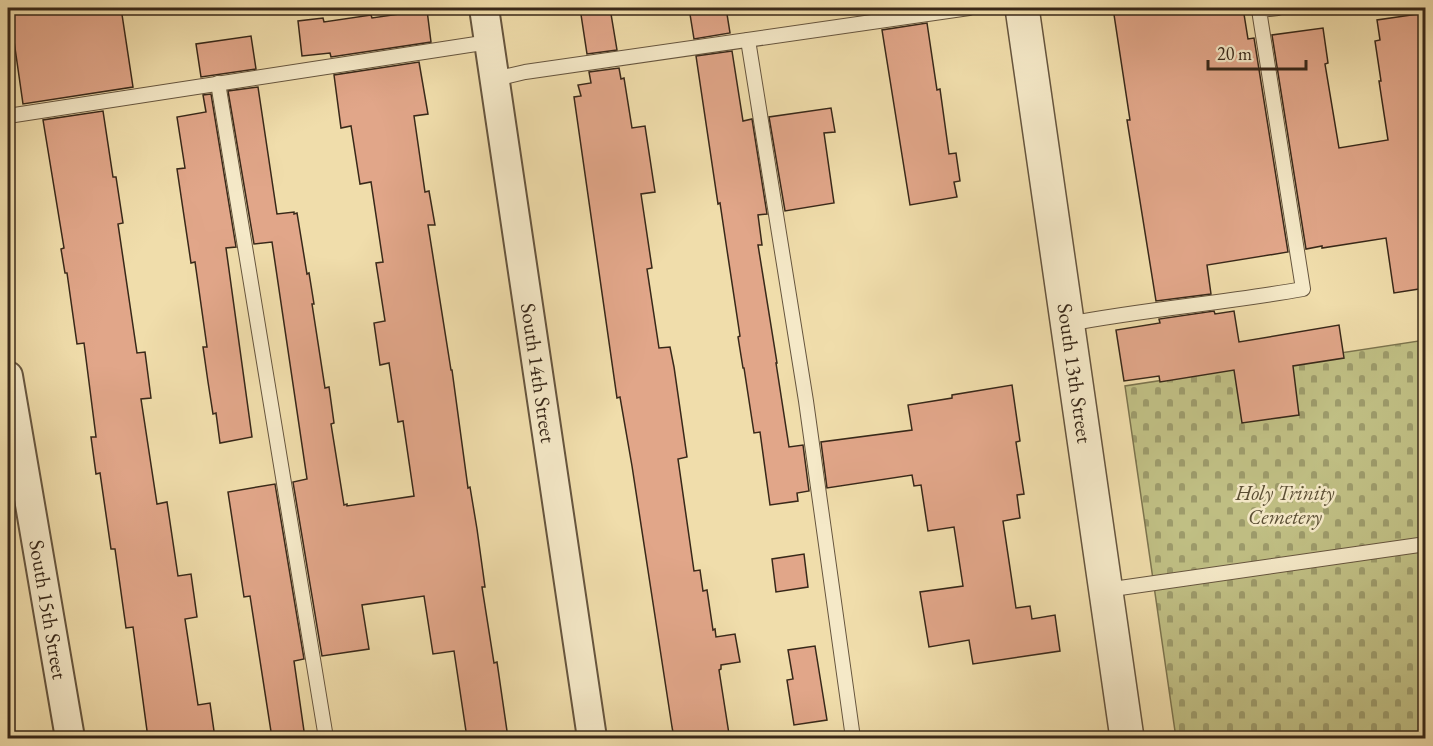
<svg xmlns="http://www.w3.org/2000/svg" width="1433" height="746" font-family="'EB Garamond',serif">
  <style>
    .cemetery { fill: url(#cemetery-stones); stroke: #7c744e; stroke-width: 1.5 }
    .building { fill: #e1a689; stroke: #382819; stroke-width: 1.5 }
    .lines { fill: none; stroke-linecap: round; stroke-linejoin: round }
    .service-casing { stroke: #66553e; stroke-width: 16 }
    .minor-casing { stroke: #66553e; stroke-width: 32 }
    .tertiary-casing { stroke: #66553e; stroke-width: 36 }
    .service { stroke: #f5e9c8; stroke-width: 14 }
    .minor { stroke: #f5e9c8; stroke-width: 28 }
    .tertiary { stroke: #f5e9c8; stroke-width: 33 }
    .labels { text-anchor: middle; stroke-width: 5; stroke-linejoin: round; paint-order: stroke }
    .street-label { font-size: 21px; fill: #382819; stroke: #f5e9c8 }
    .park-label { font-size: 21px; font-style: italic; fill: #5a4e34; stroke: #f5e9c8 }
  </style>
  <defs>
    <pattern id="cemetery-stones" width="16" height="16" patternUnits="userSpaceOnUse" patternTransform="scale(1.5)"><rect width="16" height="16" fill="#c0bf84"/><path d="M2 7V4a2 2 0 0 1 4 0v3zM10 15v-3a2 2 0 0 1 4 0v3z" fill="#9d9b6b"/></pattern>
  </defs>
  <rect width="100%" height="100%" fill="#f0ddab"/>
  <filter id="stains"><feTurbulence type="fractalNoise" baseFrequency=".00333" numOctaves="4"/><feColorMatrix values="0 0 0 0 .2 0 0 0 0 .09 0 0 0 0 .02 0 0 0 .5 -.17"/></filter>
  <radialGradient id="worn" r=".72"><stop offset=".6" stop-color="#630" stop-opacity="0"/><stop offset="1" stop-color="#630" stop-opacity=".3"/></radialGradient>
  <polygon class="cemetery" points="1425,340 1425,738 1176,738 1125,386"/>
  <g class="building">
    <polygon points="8,8 121,8 133,87 23,104 14,41 8,42"/>
    <polygon points="580,8 610,8 617,50 587,54"/>
    <polygon points="689,8 726,8 730,33 694,39"/>
    <polygon points="1113,8 1243,8 1248,39 1254,38 1288,252 1207,265 1211,294 1156,301 1127,120 1130,120"/>
    <polygon points="427,10 431,42 331,57 330,53 302,56 298,21 323,18 324,22 371,15 372,18"/>
    <polygon points="1425,13 1425,288 1394,293 1386,238 1322,248 1322,246 1306,249 1272,35 1323,28 1328,63 1325,64 1339,148 1388,140 1379,81 1381,81 1375,41 1380,40 1377,20"/>
    <polygon points="927,23 937,90 940,89 949,154 956,153 960,181 954,182 957,197 910,205 882,30"/>
    <polygon points="251,36 256,69 201,77 196,44"/>
    <polygon points="732,51 743,121 752,119 767,214 758,215 762,245 758,245 777,363 776,363 789,447 803,445 809,491 797,493 798,501 770,505 760,432 754,433 744,368 743,368 738,337 740,336 727,250 720,203 718,204 696,56"/>
    <polygon points="419,62 428,114 414,116 425,192 429,191 435,225 428,225 451,370 452,370 468,488 470,487 477,529 485,587 482,587 494,663 497,662 508,738 467,738 454,651 433,654 424,596 362,605 369,649 322,656 293,482 307,479 272,242 254,244 228,91 258,87 277,214 294,212 294,214 297,213 307,274 309,273 314,304 312,304 325,388 329,387 334,423 331,424 344,505 347,504 347,506 414,496 403,421 398,422 389,363 380,365 374,323 385,321 376,263 383,262 371,182 360,184 351,126 341,128 334,75"/>
    <polygon points="619,68 621,79 624,78 632,128 645,126 655,192 641,194 652,268 647,269 659,348 670,347 674,367 687,457 678,459 694,571 700,570 703,591 707,590 713,630 715,629 716,637 735,634 740,662 721,665 721,669 719,670 729,734 700,738 674,738 672,727 632,466 620,397 617,398 574,97 581,96 578,85 591,83 589,72"/>
    <polygon points="211,94 236,247 226,248 252,437 220,443 216,413 213,414 208,382 203,347 207,347 195,262 191,263 177,169 185,168 177,117 206,112 203,95"/>
    <polygon points="831,108 835,132 824,133 834,203 785,211 769,117"/>
    <polygon points="103,111 113,177 116,177 123,223 118,224 137,353 145,352 151,398 141,399 157,504 167,502 178,576 191,574 197,617 185,619 198,705 210,703 215,738 148,738 133,627 126,628 115,549 111,549 100,473 96,474 91,437 96,437 84,343 77,344 67,273 65,273 61,249 64,248 43,120"/>
    <polygon points="1214,311 1215,314 1234,311 1239,342 1339,325 1344,358 1293,366 1299,415 1242,423 1234,370 1160,382 1159,376 1124,381 1116,330 1160,323 1159,319"/>
    <polygon points="1012,385 1020,441 1016,442 1024,494 1017,495 1020,518 1003,521 1016,608 1030,606 1032,619 1055,615 1060,651 973,664 969,640 929,647 920,592 963,586 954,527 928,531 921,485 914,486 912,475 827,488 821,442 912,430 908,405 952,398 952,395"/>
    <polygon points="275,484 304,659 294,661 305,738 272,738 250,596 244,597 228,492"/>
    <polygon points="804,554 808,587 776,592 772,559"/>
    <polygon points="815,646 827,720 794,725 787,680 793,679 788,650"/>
  </g>
  <g class="lines">
    <defs>
      <g id="service">
        <polyline points="748,40 806,401 853,738"/>
        <polyline points="495,79 525,72 969,8"/>
        <polyline points="218,83 326,738"/>
        <polyline points="8,116 489,42"/>
        <path d="M 1068,324 C 1146,309 1225,303 1303,289 L 1259,10 L 1278,8"/>
        <polyline points="1106,590 1426,544"/>
      </g>
      <g id="minor">
        <path id="s1" d="M 484,8 L 592,738"/>
        <path id="s2" d="M 8,376 L 70,738"/>
      </g>
      <g id="tertiary">
        <path id="s3" d="M 1022,8 L 1127,738"/>
      </g>
    </defs>
    <use href="#service" class="service-casing"/>
    <use href="#minor" class="minor-casing"/>
    <use href="#tertiary" class="tertiary-casing"/>
    <use href="#service" class="service"/>
    <use href="#minor" class="minor"/>
    <use href="#tertiary" class="tertiary"/>
  </g>
  <g class="labels">
    <g class="street-label">
      <text dy="7" stroke="none"><textPath href="#s1" startOffset="369">South 14th Street</textPath></text>
      <text dy="7" stroke="none"><textPath href="#s3" startOffset="369">South 13th Street</textPath></text>
      <text dy="7" stroke="none"><textPath href="#s2" startOffset="237">South 15th Street</textPath></text>
    </g>
    <g class="park-label">
      <text x="1285" y="500">Holy Trinity<tspan x="1285" dy="24">Cemetery</tspan></text>
    </g>
  </g>
  <rect width="1433" height="746" fill="none" stroke="#f0ddab" stroke-width="30"/>
  <rect x="9" y="9" width="1415" height="728" fill="none" stroke="#382819" stroke-width="3"/>
  <rect x="15" y="15" width="1403" height="716" fill="none" stroke="#382819" stroke-width="1.5"/>
  <path d="M1208 60v9h98v-9" fill="none" stroke="#382819" stroke-width="3"/>
  <text x="1217" y="60" font-size="18" fill="#382819" stroke="#f5e9c8" stroke-width="4.5" paint-order="stroke">20 m</text>
  <rect width="100%" height="100%" filter="url(#stains)"/>
  <rect width="100%" height="100%" fill="url(#worn)"/>
</svg>
